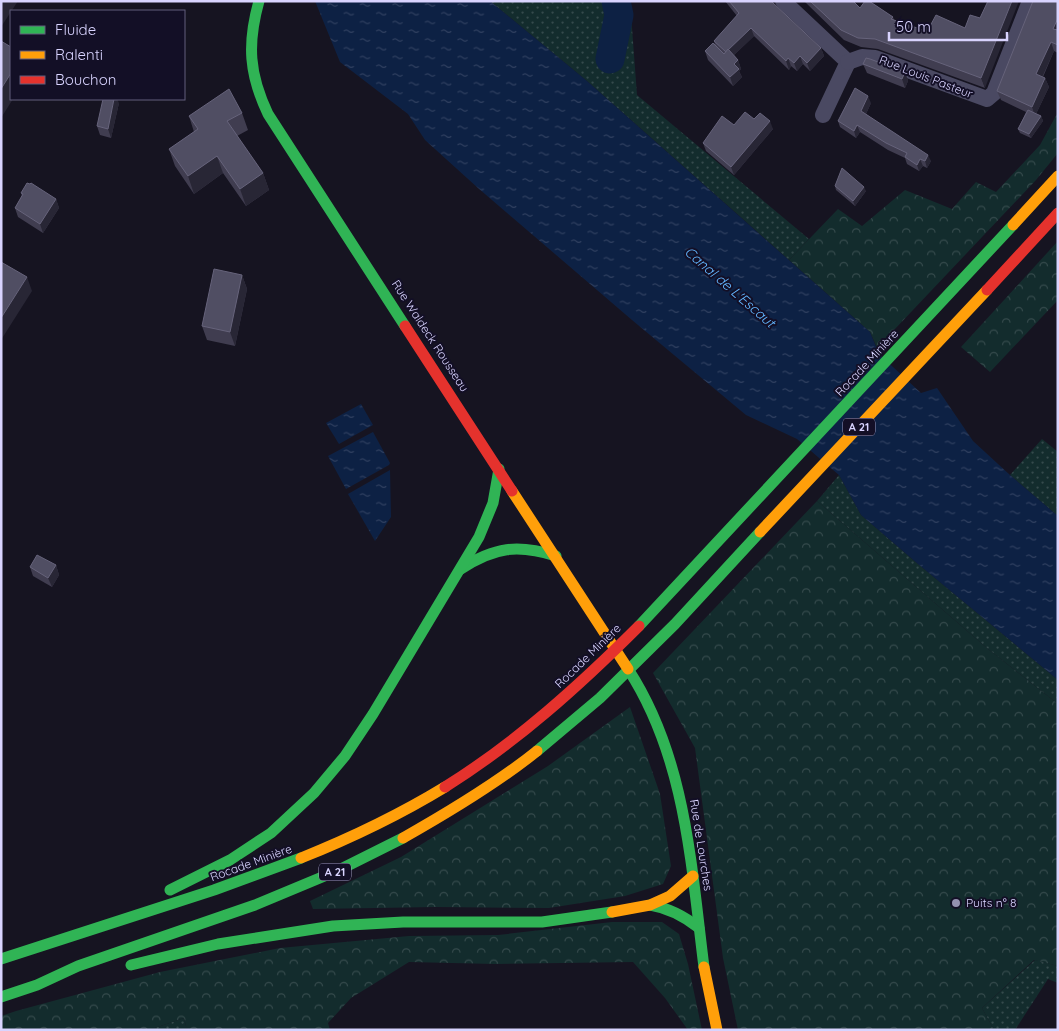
<svg xmlns="http://www.w3.org/2000/svg" width="1059" height="1031" font-family="Quicksand,sans-serif">
  <style>
    .grass { fill: url(#grass-dots) }
    .forest { fill: url(#forest-crowns) }
    .water { fill: url(#water-ripples) }
    .lines { fill: none; stroke-linecap: round; stroke-linejoin: round }
    .river { stroke: #0d2144; stroke-width: 29 }
    .street { stroke: #4a4962; stroke-width: 16 }
    .fast { stroke: #30b455; stroke-width: 11 }
    .slow { stroke: #ff9f0a; stroke-width: 11 }
    .jam { stroke: #e5322d; stroke-width: 11 }
    .wall { fill: #403d50 }
    .shaded-wall { fill: #282635 }
    .building { fill: #504e63; stroke: #66637b }
    .poi-dot { fill: #9591b1; stroke: #130f26; stroke-width: 2 }
    .labels { text-anchor: middle; stroke-width: 4; stroke-linejoin: round; paint-order: stroke }
    .shield { fill: #130f26; stroke: #9e99be; stroke-width: 1 }
    .shield-label { font-size: 11px; font-weight: bold; fill: #d9d4ff }
    .street-label { font-size: 12px; fill: #d9d4ff; stroke: #130f26 }
    .poi-label { font-size: 12px; fill: #d9d4ff; stroke: #130f26; text-anchor: start }
    .water-label { font-size: 14px; font-style: italic; fill: #62b6ff; stroke: #130f26 }
  </style>
  <defs>
    <pattern id="grass-dots" width="8" height="8" patternUnits="userSpaceOnUse" patternTransform="scale(1.25)"><rect width="8" height="8" fill="#132c2d"/><path d="M2 2h.1M6 6h.1" fill="none" stroke="#354a4c" stroke-width="1.8" stroke-linecap="round"/></pattern>
    <pattern id="forest-crowns" width="20" height="18" patternUnits="userSpaceOnUse" patternTransform="scale(1.25)"><rect width="20" height="18" fill="#132c2d"/><path d="M2 6a3 3 0 1 1 6 0M12 15a3 3 0 1 1 6 0" fill="none" stroke="#354a4c"/></pattern>
    <pattern id="water-ripples" width="26" height="14" patternUnits="userSpaceOnUse" patternTransform="scale(1.25)"><rect width="26" height="14" fill="#0d2144"/><path d="M2 4q2-2 4 0t4 0M15 11q2-2 4 0t4 0" fill="none" stroke="#304060"/></pattern>
  </defs>
  <rect width="100%" height="100%" fill="#161421"/>
  <g class="grass">
    <polygon points="490,1 630,1 637,95 809,239 789,260 587,81"/>
    <polygon points="1042,439 1058,452 1058,516 1010,475"/>
    <polygon points="839,475 861,515 918,564 1058,680 1058,704 988,649 817,501"/>
    <polygon points="1035,960 1058,966 1058,983 1048,979 1015,1030 994,1030 982,1008"/>
    <polygon points="184,1018 187,1030 149,1030"/>
  </g>
  <g class="forest">
    <polygon points="1058,112 1058,153 1036,180 877,348 870,332 789,260 838,209 862,226 905,190 952,209 976,182 996,192 1040,145"/>
    <polygon points="1058,241 1058,300 990,372 961,347"/>
    <polygon points="817,501 988,649 1058,704 1058,966 1034,960 982,1008 994,1030 738,1030 723,958 695,748 653,673"/>
    <polygon points="630,707 660,794 671,866 663,884 625,896 549,908 436,907 313,909 310,901 401,857 548,766"/>
    <polygon points="612,922 662,922 679,934 688,964 702,1030 688,1030 665,998 633,962 495,964 409,962 351,998 328,1023 330,1030 187,1030 184,1018 149,1030 1,1030 1,1016 16,1011 160,972 280,948 409,936 498,935"/>
  </g>
  <g class="water">
    <polygon points="315,1 490,1 587,81 870,332 879,354 921,393 937,388 973,441 1010,475 1058,516 1058,680 918,564 861,515 839,475 797,439 746,415 632,320 478,188 425,140 408,114 340,62"/>
    <polygon points="361,404 373,425 339,444 326,423"/>
    <polygon points="373,432 390,463 389,465 346,489 328,456"/>
    <polygon points="390,470 391,517 375,541 348,494"/>
  </g>
  <g class="lines">
    <polyline class="river" points="610,59 619,15 616,1"/>
    <g class="street">
      <polyline points="783,1 848,62 823,115"/>
      <polyline points="848,62 862,57 875,58 987,99 994,93 1030,1"/>
    </g>
    <g class="fast">
      <path d="M 259,1 C 247,44 249,74 268,114 L 405,326"/>
      <path d="M 461,569 C 494,547 518,544 556,556"/>
      <polyline points="639,626 1013,225"/>
      <path d="M 628,669 C 686,758 691,865 704,967"/>
      <polyline points="537,751 600,698 675,624 760,532"/>
      <polyline points="170,890 230,860 271,833 314,793 345,756 373,714 479,537 493,503 499,469"/>
      <path d="M 650,905 C 669,908 684,916 699,928"/>
      <polyline points="1,959 214,890 301,858"/>
      <polyline points="131,965 218,944 333,926 403,922 542,922 612,912"/>
      <polyline points="1,997 37,985 78,966 255,905 339,870 403,838"/>
    </g>
    <g class="slow">
      <polyline points="1013,225 1058,176"/>
      <polyline points="512,491 628,669"/>
      <polyline points="760,532 987,290"/>
      <path d="M 403,838 C 449,812 496,784 537,751"/>
      <path d="M 301,858 C 351,838 399,815 445,787"/>
      <polyline points="612,912 650,905 670,896 693,876"/>
      <polyline points="704,967 717,1030"/>
    </g>
    <g class="jam">
      <polyline points="987,290 1058,213"/>
      <polyline points="405,326 512,491"/>
      <path d="M 445,787 C 517,742 580,685 639,626"/>
    </g>
  </g>
  <g class="wall">
    <polygon points="725,1 771,1 821,48 824,56 810,71 803,64 797,71 791,66 789,70 754,36 734,55 738,60 741,69 739,71 742,77 733,86 708,60 705,51 715,46 714,41 737,16"/>
    <polygon points="804,1 853,1 860,8 893,17 894,20 923,30 929,28 965,28 985,88 878,49 861,47 844,40"/>
    <polygon points="1058,1 1058,53 1054,51 1043,77 1045,78 1049,87 1036,114 1041,116 1043,121 1031,138 1020,133 1018,129 1026,112 1001,100 997,91"/>
    <polygon points="863,64 905,72 908,81 905,88 867,73"/>
    <polygon points="119,103 111,138 100,135 97,126"/>
    <polygon points="871,103 866,114 931,161 927,168 923,166 919,171 907,164 905,158 888,150 860,132 856,138 840,127 838,121"/>
    <polygon points="242,113 248,130 237,136 263,173 269,190 246,206 223,173 194,194 175,166 169,149 194,132 189,116"/>
    <polygon points="754,119 773,129 734,175 706,151 703,143 734,125"/>
    <polygon points="835,186 866,191 855,206 836,190"/>
    <polygon points="21,193 56,199 59,208 43,233 18,217 15,208 22,196"/>
    <polygon points="242,275 247,289 235,346 207,340 202,326"/>
    <polygon points="56,565 59,575 52,587 33,576 30,567"/>
  </g>
  <g class="shaded-wall">
    <polygon points="1,1 18,1 1,27"/>
    <polygon points="1012,1 1019,1 985,88 981,78"/>
    <polygon points="1058,18 1058,35 1053,29"/>
    <polygon points="751,28 754,36 729,60 726,52"/>
    <polygon points="1051,42 1054,51 1039,84 1036,74"/>
    <polygon points="821,48 824,56 810,71 807,63"/>
    <polygon points="800,56 803,64 797,71 794,63"/>
    <polygon points="788,58 791,66 789,70 786,61"/>
    <polygon points="738,60 741,69 739,71 742,77 733,86 730,77 734,64"/>
    <polygon points="905,72 908,81 905,88 902,79"/>
    <polygon points="11,73 11,99 13,99 1,118 1,89"/>
    <polygon points="1045,78 1049,87 1035,116 1032,107"/>
    <polygon points="868,96 871,103 864,118 861,111"/>
    <polygon points="114,99 117,99 119,103 111,138 108,129"/>
    <polygon points="1041,116 1043,121 1031,138 1029,134"/>
    <polygon points="770,121 773,129 734,175 731,167"/>
    <polygon points="857,125 860,132 856,138 854,131"/>
    <polygon points="928,155 931,161 927,168 925,161"/>
    <polygon points="217,156 223,173 194,194 188,176"/>
    <polygon points="920,159 923,166 919,171 917,165"/>
    <polygon points="263,173 269,190 246,206 240,189"/>
    <polygon points="864,187 866,191 855,206 853,201"/>
    <polygon points="56,199 59,208 43,233 40,224"/>
    <polygon points="242,275 247,289 235,346 230,332"/>
    <polygon points="27,277 32,291 1,340 1,318"/>
    <polygon points="56,565 59,575 52,587 48,578"/>
  </g>
  <g class="building">
    <polygon points="729,1 771,1 821,48 807,63 800,56 794,63 788,58 786,61 751,28 726,52 714,41 739,13"/>
    <polygon points="810,1 853,1 860,8 865,1 869,1 893,17 891,19 923,30 925,26 929,28 936,15 965,28 970,15 980,18 988,1 1012,1 981,78 875,39 858,38 841,30"/>
    <polygon points="1033,1 1058,1 1058,18 1053,29 1058,30 1058,45 1051,42 1036,74 1045,78 1032,107 997,91"/>
    <polygon points="1,41 11,47 11,73 1,89"/>
    <polygon points="713,43 724,54 728,49 738,60 734,64 739,69 730,77 705,51"/>
    <polygon points="866,58 870,59 905,72 902,79 863,64"/>
    <polygon points="855,88 868,96 861,111 928,155 925,161 920,159 917,165 905,157 907,153 886,143 857,125 854,131 838,121"/>
    <polygon points="229,89 242,113 227,121 263,173 240,189 217,156 188,176 169,149 198,129 189,116"/>
    <polygon points="103,99 114,99 108,129 97,126"/>
    <polygon points="1028,110 1041,116 1029,134 1018,129"/>
    <polygon points="745,112 754,119 760,113 770,121 731,167 703,143 722,116 734,125"/>
    <polygon points="842,168 864,187 853,201 835,186"/>
    <polygon points="27,183 30,184 31,183 56,199 40,224 15,208 23,194 21,193"/>
    <polygon points="1,262 27,277 1,318"/>
    <polygon points="214,269 242,275 230,332 202,326"/>
    <polygon points="37,555 56,565 48,578 30,567"/>
  </g>
  <circle class="poi-dot" cx="956" cy="903" r="5"/>
  <g class="labels">
    <g class="shield">
      <rect x="843" y="418.5" width="32" height="17" rx="4"/>
      <rect x="319" y="863.5" width="32" height="17" rx="4"/>
    </g>
    <g class="shield-label">
      <text x="859" y="431">A 21</text>
      <text x="335" y="876">A 21</text>
    </g>
    <g class="street-label">
      <text transform="translate(926 77) rotate(21)" y="4">Rue Louis Pasteur</text>
      <text transform="translate(430 336) rotate(57)" y="4">Rue Waldeck Rousseau</text>
      <text transform="translate(867 363) rotate(-47)" y="4">Rocade Minière</text>
      <text transform="translate(588 656) rotate(-44)" y="4">Rocade Minière</text>
      <text transform="translate(701 845) rotate(81)" y="4">Rue de Lourches</text>
      <text transform="translate(251 863) rotate(-20)" y="4">Rocade Minière</text>
    </g>
    <g class="poi-label">
      <text x="966" y="907">Puits n° 8</text>
    </g>
    <g class="water-label">
      <text transform="translate(730 287) rotate(41)" y="5">Canal de L'Escaut</text>
    </g>
  </g>
  <rect width="1059" height="1031" fill="none" stroke="#d9d4ff" stroke-width="5"/>
  <rect x="10" y="10" width="175" height="90" fill="#130f26" stroke="#625e7d"/>
  <rect x="20" y="26" width="25" height="8" fill="#30b455" stroke="#625e7d"/>
  <text x="55" y="35" font-size="15" fill="#d9d4ff">Fluide</text>
  <rect x="20" y="51" width="25" height="8" fill="#ff9f0a" stroke="#625e7d"/>
  <text x="55" y="60" font-size="15" fill="#d9d4ff">Ralenti</text>
  <rect x="20" y="76" width="25" height="8" fill="#e5322d" stroke="#625e7d"/>
  <text x="55" y="85" font-size="15" fill="#d9d4ff">Bouchon</text>
  <path d="M889 32v8h118v-8" fill="none" stroke="#d9d4ff" stroke-width="2.5"/>
  <text x="896" y="32" font-size="15" fill="#d9d4ff" stroke="#130f26" stroke-width="4" paint-order="stroke">50 m</text>
</svg>
